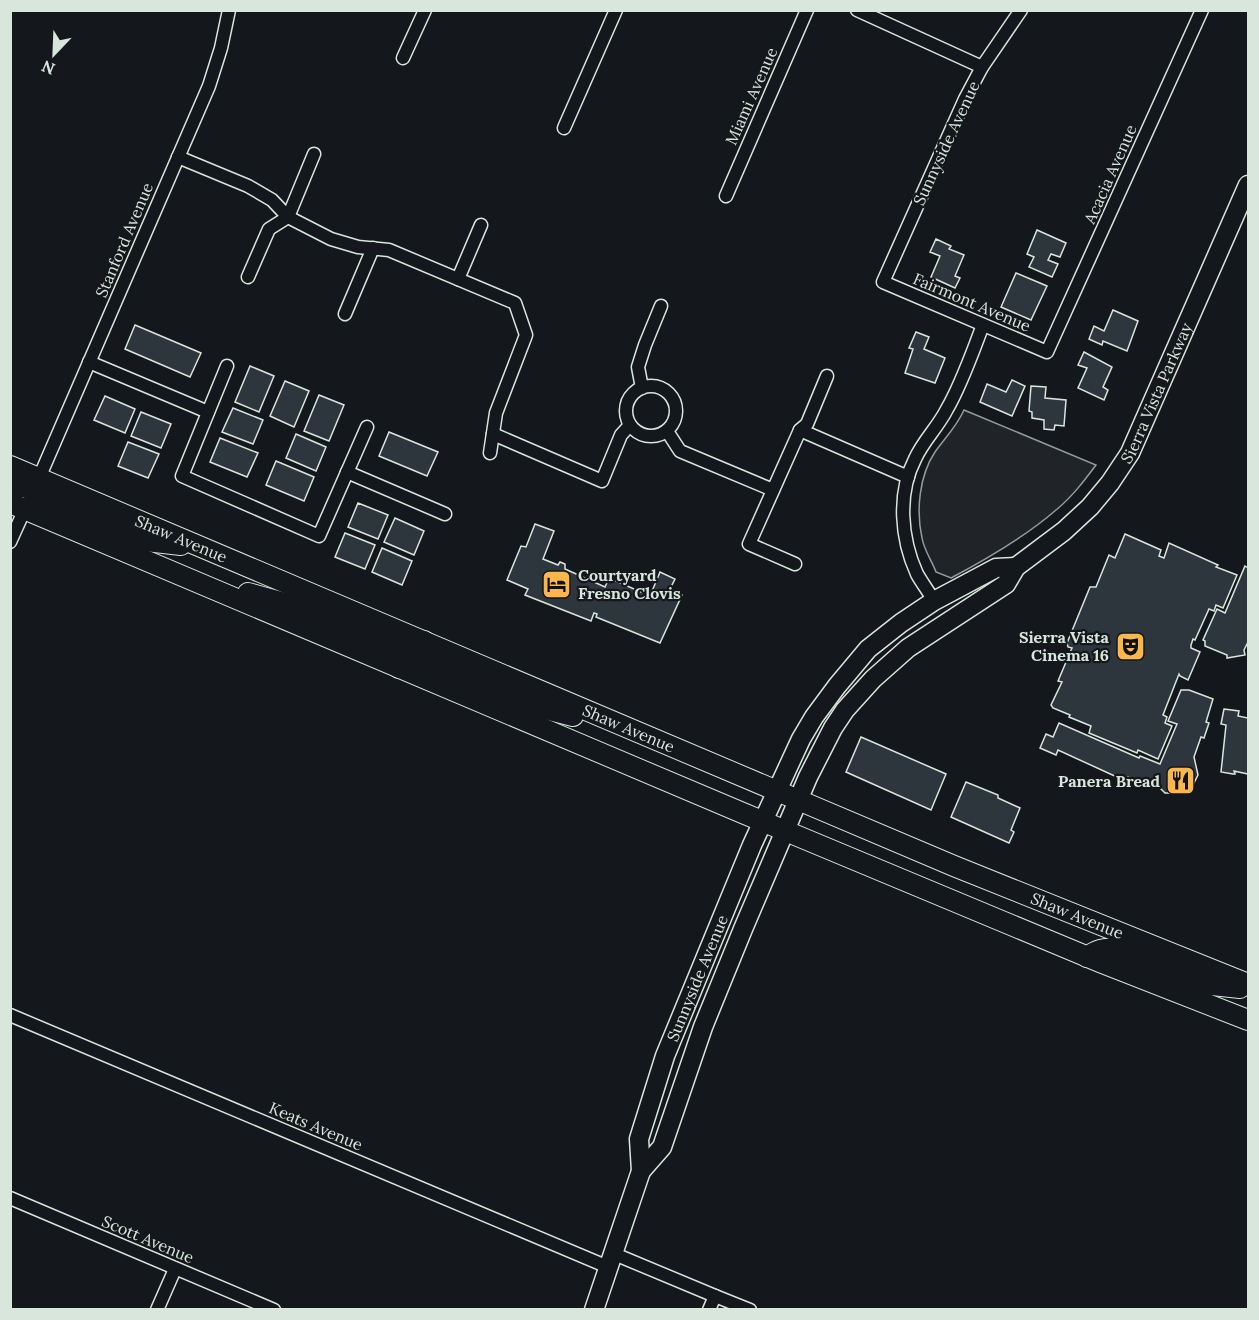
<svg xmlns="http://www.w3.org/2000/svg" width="1259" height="1320" font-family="Lora,serif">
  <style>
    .green { fill: #202428; stroke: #939e99; stroke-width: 1.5 }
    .building { fill: #2c363c; stroke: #d8e6dc; stroke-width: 1.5 }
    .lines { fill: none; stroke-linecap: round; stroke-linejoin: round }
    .street-casing { stroke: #d8e6dc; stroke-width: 15 }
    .secondary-casing { stroke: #d8e6dc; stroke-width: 21 }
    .primary-casing { stroke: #d8e6dc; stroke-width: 22 }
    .street { stroke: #14181c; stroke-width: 12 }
    .secondary { stroke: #14181c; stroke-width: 18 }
    .primary { stroke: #14181c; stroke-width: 20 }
    .labels { text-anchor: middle; stroke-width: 4.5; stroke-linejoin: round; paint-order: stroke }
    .street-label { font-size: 16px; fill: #d8e6dc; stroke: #14181c }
    .poi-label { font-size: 16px; font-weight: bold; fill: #d8e6dc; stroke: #14181c; text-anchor: end }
  </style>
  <rect width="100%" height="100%" fill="#14181c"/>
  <path class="green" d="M 964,410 L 1096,465 C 1084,481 1072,497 1056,510 C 1025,537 987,559 951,578 L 936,572 C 932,561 924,550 922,538 C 916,511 919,476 935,452 C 945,438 957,426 964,410 Z"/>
  <g class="building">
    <polygon points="1037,230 1066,243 1060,257 1051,254 1048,260 1058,264 1052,277 1029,267 1034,257 1027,254"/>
    <polygon points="936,239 951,246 949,249 964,255 955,276 960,278 955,288 931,277 940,256 930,252"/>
    <polygon points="1016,273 1047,286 1031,320 1001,307"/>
    <polygon points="1113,310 1138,321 1127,351 1103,341 1102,345 1089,339 1094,326 1104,331"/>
    <polygon points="135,325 201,353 190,377 125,349"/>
    <polygon points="916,332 929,337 924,349 945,358 935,383 905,373 913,349 909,348"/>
    <polygon points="1084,352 1112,367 1103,387 1108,390 1104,400 1078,388 1087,368 1078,365"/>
    <polygon points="250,366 274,376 259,412 235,402"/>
    <polygon points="1012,380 1025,386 1012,416 980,402 987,384 1006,392"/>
    <polygon points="285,381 309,391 294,427 270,416"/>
    <polygon points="1031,386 1046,387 1045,398 1066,400 1064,426 1055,425 1054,430 1044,429 1044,420 1032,418 1032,412 1029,411"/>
    <polygon points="319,395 344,405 329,441 304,431"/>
    <polygon points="105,396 135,409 125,433 94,420"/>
    <polygon points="233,408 263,420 253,444 222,432"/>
    <polygon points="141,412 171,424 161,448 131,436"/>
    <polygon points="389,432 438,452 427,476 379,456"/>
    <polygon points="296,434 326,447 316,471 286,458"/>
    <polygon points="220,438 258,453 247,477 210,462"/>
    <polygon points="128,442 159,454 148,478 118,466"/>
    <polygon points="276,461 314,477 304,501 266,485"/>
    <polygon points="358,503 388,515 378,539 348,527"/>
    <polygon points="395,518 424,531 414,555 384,542"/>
    <polygon points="535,524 554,531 543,559 558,565 560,562 565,564 565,569 605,587 609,578 650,596 660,572 675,579 670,589 682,595 660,643 596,617 597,614 594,613 591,621 525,595 528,589 507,580 521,546 526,547"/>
    <polygon points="345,533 375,545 365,569 335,557"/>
    <polygon points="1125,534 1161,550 1159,556 1164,558 1169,543 1218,565 1216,567 1237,575 1223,608 1216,605 1214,611 1209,609 1195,640 1193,639 1191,645 1191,648 1200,652 1188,680 1180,676 1179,674 1163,715 1167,717 1165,723 1172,726 1158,759 1138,750 1137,753 1089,733 1091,726 1069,717 1070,715 1053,708 1051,705 1062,682 1058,681 1072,648 1068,647 1067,643 1090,587 1096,587 1109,555 1115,558"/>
    <polygon points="382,548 412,561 402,585 372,572"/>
    <polygon points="1245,566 1248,568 1248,642 1244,650 1245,655 1227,658 1227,655 1205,646 1205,641 1203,640 1217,609 1225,613"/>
    <polygon points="1181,690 1189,690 1213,699 1206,722 1209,723 1204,738 1201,737 1194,757 1198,775 1192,787 1181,793 1165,793 1155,783 1153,788 1128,777 1127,780 1119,778 1058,750 1056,755 1040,748 1046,734 1053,737 1059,723 1139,758 1140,756 1160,764 1177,724 1168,721"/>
    <polygon points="1224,709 1239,711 1238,716 1248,718 1248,774 1234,771 1235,774 1233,774 1221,772 1226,725 1221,724"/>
    <polygon points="861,737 946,774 931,810 846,772"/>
    <polygon points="966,782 998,795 998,798 1020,808 1011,830 1014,832 1009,843 951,817"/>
  </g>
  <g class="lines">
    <defs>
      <g id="street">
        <polyline points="857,10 982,67"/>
        <polyline points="1021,10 982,67 965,99 883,282 1047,352 1202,10"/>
        <polyline points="403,58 425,10"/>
        <polyline points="564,128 616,10"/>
        <polyline points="178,157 248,186 272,200 288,217 314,154"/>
        <polyline points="726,196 807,10"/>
        <polyline points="248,277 269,229 288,217 331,239 358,247 389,250 515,303 526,335 496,413 490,453"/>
        <polyline points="458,279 481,225"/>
        <polyline points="345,314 373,248"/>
        <polyline points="89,362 208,412"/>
        <polyline points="227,366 182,476 319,536 367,427"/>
        <polyline points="827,376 807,424 800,430 908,477"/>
        <circle cx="651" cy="411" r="25"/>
        <polyline points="642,388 638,367 645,345 661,306"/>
        <polyline points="667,431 680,451 773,490"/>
        <polyline points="493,434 602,481 621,435 630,425"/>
        <polyline points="347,472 445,514"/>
        <polyline points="39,478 209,86 221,48 229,10"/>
        <polyline points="10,542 25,509"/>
        <polyline points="795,564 749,544 800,430"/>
        <path d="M 934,601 C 929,592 922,583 917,574 C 901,539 897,494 915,459 C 923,441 938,427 947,409 C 962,383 972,353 983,325"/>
        <polyline points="10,1015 608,1267"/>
        <polyline points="10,1198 274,1310"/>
        <polyline points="612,1253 715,1296"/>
        <polyline points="157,1310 175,1269"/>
        <polyline points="709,1310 715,1296 750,1310"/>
      </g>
      <g id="secondary">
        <path id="s1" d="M 641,1171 L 662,1147 L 703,1027 L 743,929 L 808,777 L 833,728 L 845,710 L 873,679 L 908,648 L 1006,584 L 1016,567 L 1064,531 L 1090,507 L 1110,483 L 1130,453 L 1248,185"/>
        <path id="s2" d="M 594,1310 L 641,1171 L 639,1139 L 665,1056 L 752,845 L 801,739 L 814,717 L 837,686 L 868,649 L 901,623 L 934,601 L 996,568 L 1016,567"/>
      </g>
      <g id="primary">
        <path id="s3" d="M 10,466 L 954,866 L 1248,984"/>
        <path d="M 10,485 C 23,490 30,487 39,478"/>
        <polyline points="10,503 745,814 1100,962 1248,1020"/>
        <polyline points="25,509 40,498 50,501 146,541 181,545"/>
        <polyline points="248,593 295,606 397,648 408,649 424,641"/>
        <polyline points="399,668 412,659 422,658 534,706 573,716"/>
        <path d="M 1087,957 C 1096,950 1103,948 1114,949 L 1203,984 L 1240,988"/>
      </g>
    </defs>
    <use href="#street" class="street-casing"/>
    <use href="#secondary" class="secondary-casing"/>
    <use href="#primary" class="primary-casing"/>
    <use href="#street" class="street"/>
    <use href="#secondary" class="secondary"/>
    <use href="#primary" class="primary"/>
  </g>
  <defs>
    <symbol id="hotel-square" viewBox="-11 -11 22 22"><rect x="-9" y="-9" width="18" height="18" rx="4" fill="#ffb74d" stroke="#14181c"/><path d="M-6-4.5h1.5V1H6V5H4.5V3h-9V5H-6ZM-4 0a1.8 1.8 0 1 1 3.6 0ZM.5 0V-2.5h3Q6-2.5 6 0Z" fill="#111"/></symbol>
    <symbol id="theatre-square" viewBox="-11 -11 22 22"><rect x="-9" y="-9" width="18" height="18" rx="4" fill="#ffb74d" stroke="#14181c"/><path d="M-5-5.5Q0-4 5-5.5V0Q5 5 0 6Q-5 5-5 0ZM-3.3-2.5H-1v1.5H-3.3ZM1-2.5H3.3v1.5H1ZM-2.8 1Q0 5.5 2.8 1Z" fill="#111"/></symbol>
    <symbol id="restaurant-square" viewBox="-11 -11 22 22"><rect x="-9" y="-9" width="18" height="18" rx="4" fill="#ffb74d" stroke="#14181c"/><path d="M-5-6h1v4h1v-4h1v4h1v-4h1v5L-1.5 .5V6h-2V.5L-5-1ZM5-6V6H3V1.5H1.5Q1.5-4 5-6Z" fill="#111"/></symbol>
  </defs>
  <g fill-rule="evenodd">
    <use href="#hotel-square" x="540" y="568" width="33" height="33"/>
    <use href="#theatre-square" x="1114" y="630" width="33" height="33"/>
    <use href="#restaurant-square" x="1164" y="764" width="33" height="33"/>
  </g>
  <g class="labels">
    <g class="street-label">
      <text transform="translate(751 96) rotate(-66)" y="6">Miami Avenue</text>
      <text transform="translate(946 143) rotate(-65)" y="6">Sunnyside Avenue</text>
      <text transform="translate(1110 174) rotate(-66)" y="6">Acacia Avenue</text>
      <text transform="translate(124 240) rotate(-67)" y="6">Stanford Avenue</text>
      <text transform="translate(972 302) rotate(23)" y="6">Fairmont Avenue</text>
      <text dy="6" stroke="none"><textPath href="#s1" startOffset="960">Sierra Vista Parkway</textPath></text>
      <text dy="6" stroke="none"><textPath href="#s3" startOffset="186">Shaw Avenue</textPath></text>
      <text dy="6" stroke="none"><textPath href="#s3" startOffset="672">Shaw Avenue</textPath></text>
      <text dy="6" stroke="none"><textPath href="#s3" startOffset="1158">Shaw Avenue</textPath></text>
      <text dy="6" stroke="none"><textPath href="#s2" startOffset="350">Sunnyside Avenue</textPath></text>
      <text transform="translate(316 1126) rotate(23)" y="6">Keats Avenue</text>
      <text transform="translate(148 1239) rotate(23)" y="6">Scott Avenue</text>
    </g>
    <g class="poi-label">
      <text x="578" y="581" text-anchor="start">Courtyard<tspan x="578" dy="18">Fresno Clovis</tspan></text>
      <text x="1109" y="643">Sierra Vista<tspan x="1109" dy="18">Cinema 16</tspan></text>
      <text x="1160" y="787">Panera Bread</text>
    </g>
  </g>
  <rect width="1259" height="1320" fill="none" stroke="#d8e6dc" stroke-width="24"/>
  <g transform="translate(54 54) rotate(203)" stroke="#14181c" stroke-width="4.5" paint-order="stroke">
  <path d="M0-4.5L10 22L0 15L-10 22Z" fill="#d8e6dc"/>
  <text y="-9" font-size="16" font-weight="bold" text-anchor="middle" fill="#d8e6dc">N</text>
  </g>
</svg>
